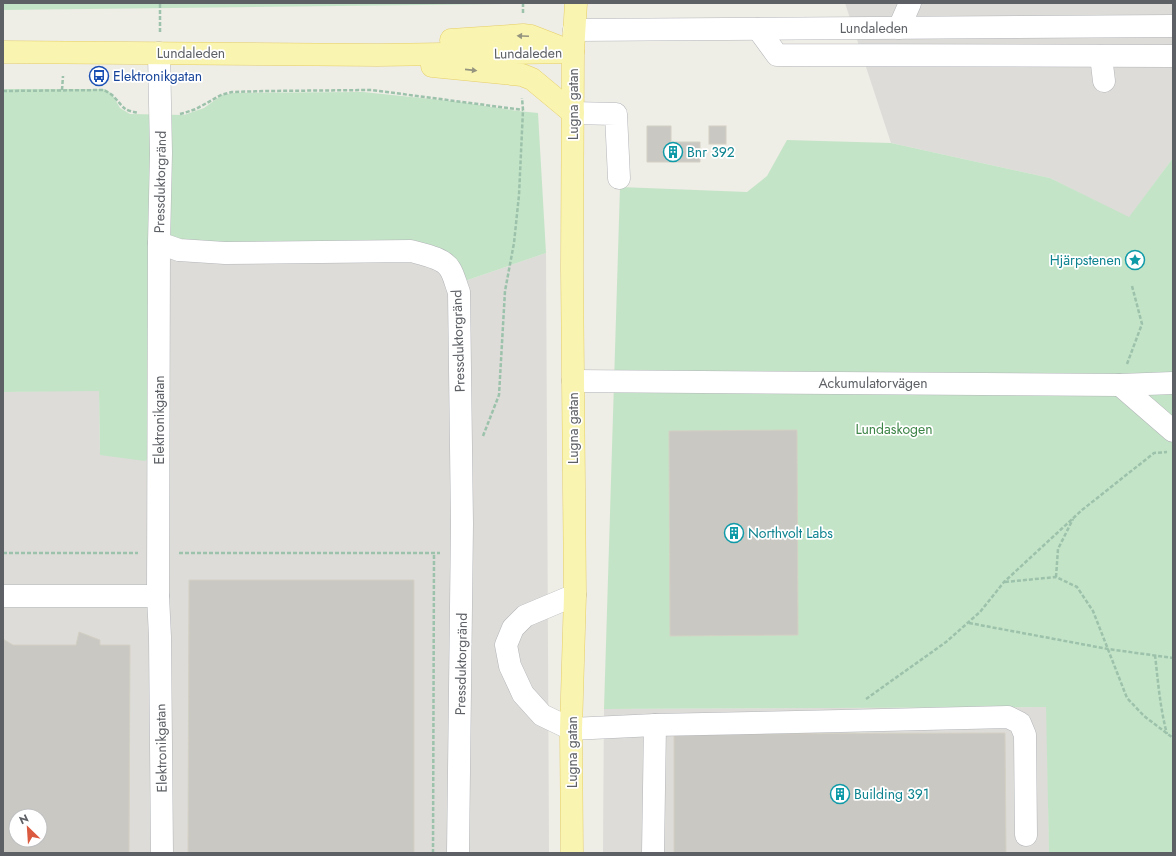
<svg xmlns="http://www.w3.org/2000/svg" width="1176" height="856" font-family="Jost,sans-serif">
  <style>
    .industrial { fill: #dddcd8; fill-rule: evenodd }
    .green { fill: #c4e4c7 }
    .building { fill: #cac8c2; stroke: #d3d0c4; fill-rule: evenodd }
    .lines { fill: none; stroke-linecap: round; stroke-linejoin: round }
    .minor-casing { stroke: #b3b5b9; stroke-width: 23 }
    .major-casing { stroke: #e6cf67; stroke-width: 23 }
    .path { stroke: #9cc2ab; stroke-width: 2.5; stroke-dasharray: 4 2; stroke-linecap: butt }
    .minor { stroke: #fff; stroke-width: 22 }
    .major { stroke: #f9f4b0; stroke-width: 22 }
    .oneway { fill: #94947f }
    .labels { text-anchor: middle; stroke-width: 3.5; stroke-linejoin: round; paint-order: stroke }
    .street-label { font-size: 14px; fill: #5d6065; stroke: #fff }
    .transit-label { font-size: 14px; fill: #164399; stroke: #fff; text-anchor: start }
    .culture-label { font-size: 14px; fill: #0d838f; stroke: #fff; text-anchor: start }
    .park-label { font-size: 14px; fill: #3d8447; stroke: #fff }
  </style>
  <rect width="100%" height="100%" fill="#eeede6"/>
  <g class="industrial">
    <polygon points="845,3 1173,3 1173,158 1129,218 1050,178 891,143"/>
    <path d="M 416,247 L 456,284 L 546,253 L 549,853 L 3,853 L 3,392 L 99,390 L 100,455 L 160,249 ZM 16,816 L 40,816 L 40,840 L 16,840 Z"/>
    <polygon points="1047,707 1049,853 603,853 604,709"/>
  </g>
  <g class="green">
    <polygon points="3,3 505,3 505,4 3,10"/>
    <polygon points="3,89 105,89 112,94 120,108 130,114 184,115 204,108 222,95 234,93 363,92 460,102 518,111 538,113 546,253 456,284 443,263 160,249 158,449 145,461 100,455 99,391 3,392"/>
    <polygon points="787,140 891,143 1050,178 1129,217 1173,158 1173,853 1049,853 1046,707 604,709 620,187 747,192 767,176"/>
  </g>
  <g class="building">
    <polygon points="647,126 671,126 671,142 700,142 700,162 647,162"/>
    <rect x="709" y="126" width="17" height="18"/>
    <polygon points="797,430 798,635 670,636 669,431"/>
    <polygon points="189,580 414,580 414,853 188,853"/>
    <path d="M 79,632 L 100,640 L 100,645 L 130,645 L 129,853 L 3,853 L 3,639 L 13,645 L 76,645 ZM 16,816 L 40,816 L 40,840 L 16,840 Z"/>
    <polygon points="1005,733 1006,853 674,853 674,734"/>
  </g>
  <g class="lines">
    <defs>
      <g id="minor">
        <polyline points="899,28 910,3"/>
        <polyline points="758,29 777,55 1173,56"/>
        <polyline points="574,30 1173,26"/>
        <path d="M 159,53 L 161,153 L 159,243 L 179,250 L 225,253 L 411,251 C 422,254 444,258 450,269 C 454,275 456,285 459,292 L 462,524 L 458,853"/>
        <polyline points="1101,56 1104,81"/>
        <polyline points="573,113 616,114 619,178"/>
        <polyline points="159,243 158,596 160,637 162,853"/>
        <polyline points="573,381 1120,385 1173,383"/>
        <polyline points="1120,385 1173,431"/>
        <polyline points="575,595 525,616 513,628 506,645 510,666 523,694 542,715 571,729 655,725 841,721 1008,717 1020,723 1025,735 1026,835"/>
        <polyline points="3,596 158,596"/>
        <polyline points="653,853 655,725"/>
      </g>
      <g id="major">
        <polyline points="451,40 523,35 531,36 562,48"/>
        <polyline points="3,52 378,55 573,52"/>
        <polyline points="432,66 522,75 532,79 573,113"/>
        <polyline points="572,853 571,729 575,595 572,269 573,52 576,3"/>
      </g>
    </defs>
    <use href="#minor" class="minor-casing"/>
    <use href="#major" class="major-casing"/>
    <g class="path">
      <polyline points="523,3 523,15"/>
      <polyline points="160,32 160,3"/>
      <polyline points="62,90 63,76"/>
      <path d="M 3,91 L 104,90 C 107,92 112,94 115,98 C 125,109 123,110 139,113"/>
      <polyline points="180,114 184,113 196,109 221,95 232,92 267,91 372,90 523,110"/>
      <polyline points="1127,364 1142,324 1132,286"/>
      <polyline points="483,436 499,395 505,291 514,243 519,195 523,110 522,98"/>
      <polyline points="3,553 138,553"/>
      <polyline points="179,553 440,553"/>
      <polyline points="1056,577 1058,549 1073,519"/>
      <polyline points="1005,582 1056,577 1077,587 1093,611 1127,698 1144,716 1173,738"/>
      <polyline points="969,623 1108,649 1173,658"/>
      <path d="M 1155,655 C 1158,681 1160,708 1167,734"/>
      <polyline points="866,699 946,642 980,612 1004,582 1082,510 1154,453 1167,452"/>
      <polyline points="433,853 434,553"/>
    </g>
    <use href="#minor" class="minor"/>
    <use href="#major" class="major"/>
  </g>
  <defs><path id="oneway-solid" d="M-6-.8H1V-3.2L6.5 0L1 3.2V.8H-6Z"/></defs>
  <g class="oneway">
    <use href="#oneway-solid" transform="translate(523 36) rotate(-177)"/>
    <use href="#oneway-solid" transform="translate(471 70) rotate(6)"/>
  </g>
  <defs>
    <symbol id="bus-ring" viewBox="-11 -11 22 22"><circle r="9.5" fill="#fff" stroke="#1a4fb4" stroke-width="1.5"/><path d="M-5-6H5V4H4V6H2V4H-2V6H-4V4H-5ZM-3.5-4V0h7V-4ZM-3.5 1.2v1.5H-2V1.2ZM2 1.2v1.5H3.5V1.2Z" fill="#1a4fb4"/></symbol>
    <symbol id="building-ring" viewBox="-11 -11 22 22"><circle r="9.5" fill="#fff" stroke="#0f9aa8" stroke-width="1.5"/><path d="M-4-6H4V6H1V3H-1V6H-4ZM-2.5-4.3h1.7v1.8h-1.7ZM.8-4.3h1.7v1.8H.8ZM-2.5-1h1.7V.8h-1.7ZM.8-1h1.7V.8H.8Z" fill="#0f9aa8"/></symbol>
    <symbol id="sight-ring" viewBox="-11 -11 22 22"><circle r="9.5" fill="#fff" stroke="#0f9aa8" stroke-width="1.5"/><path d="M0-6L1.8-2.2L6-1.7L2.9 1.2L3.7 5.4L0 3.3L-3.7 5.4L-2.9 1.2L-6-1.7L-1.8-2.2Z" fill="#0f9aa8"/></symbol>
  </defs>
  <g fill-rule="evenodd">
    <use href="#bus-ring" x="88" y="65" width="22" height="22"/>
    <use href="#building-ring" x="662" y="141" width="22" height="22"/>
    <use href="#sight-ring" x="1124" y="249" width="22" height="22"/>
    <use href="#building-ring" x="723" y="522" width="22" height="22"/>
    <use href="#building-ring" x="829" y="783" width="22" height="22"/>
  </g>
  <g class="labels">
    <g class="street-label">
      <text x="874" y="33">Lundaleden</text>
      <text x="191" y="58">Lundaleden</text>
      <text transform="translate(528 53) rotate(-1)" y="5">Lundaleden</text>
      <text transform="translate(573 104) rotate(-90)" y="5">Lugna gatan</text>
      <text transform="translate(160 182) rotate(-89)" y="5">Pressduktorgränd</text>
      <text transform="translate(458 341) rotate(-92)" y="5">Pressduktorgränd</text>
      <text x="873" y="388">Ackumulatorvägen</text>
      <text transform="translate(159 420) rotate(-90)" y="5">Elektronikgatan</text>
      <text transform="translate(573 428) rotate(-90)" y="5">Lugna gatan</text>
      <text transform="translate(461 664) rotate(-89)" y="5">Pressduktorgränd</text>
      <text transform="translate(161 748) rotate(-91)" y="5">Elektronikgatan</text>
      <text transform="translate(572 752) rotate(-90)" y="5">Lugna gatan</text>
    </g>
    <g class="transit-label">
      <text x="113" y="81">Elektronikgatan</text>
    </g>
    <g class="culture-label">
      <text x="687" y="157">Bnr 392</text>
      <text x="1121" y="265" text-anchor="end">Hjärpstenen</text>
      <text x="748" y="538">Northvolt Labs</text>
      <text x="854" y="799">Building 391</text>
    </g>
    <g class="park-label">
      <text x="894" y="434">Lundaskogen</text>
    </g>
  </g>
  <rect width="1176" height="856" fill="none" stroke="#5d6065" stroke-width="8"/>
  <g transform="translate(28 828) rotate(335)"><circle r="19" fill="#ffffff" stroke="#bebfc1"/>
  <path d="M0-3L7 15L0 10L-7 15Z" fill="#db5a3f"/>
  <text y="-6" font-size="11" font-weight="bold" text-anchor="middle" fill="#5d6065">N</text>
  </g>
</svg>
